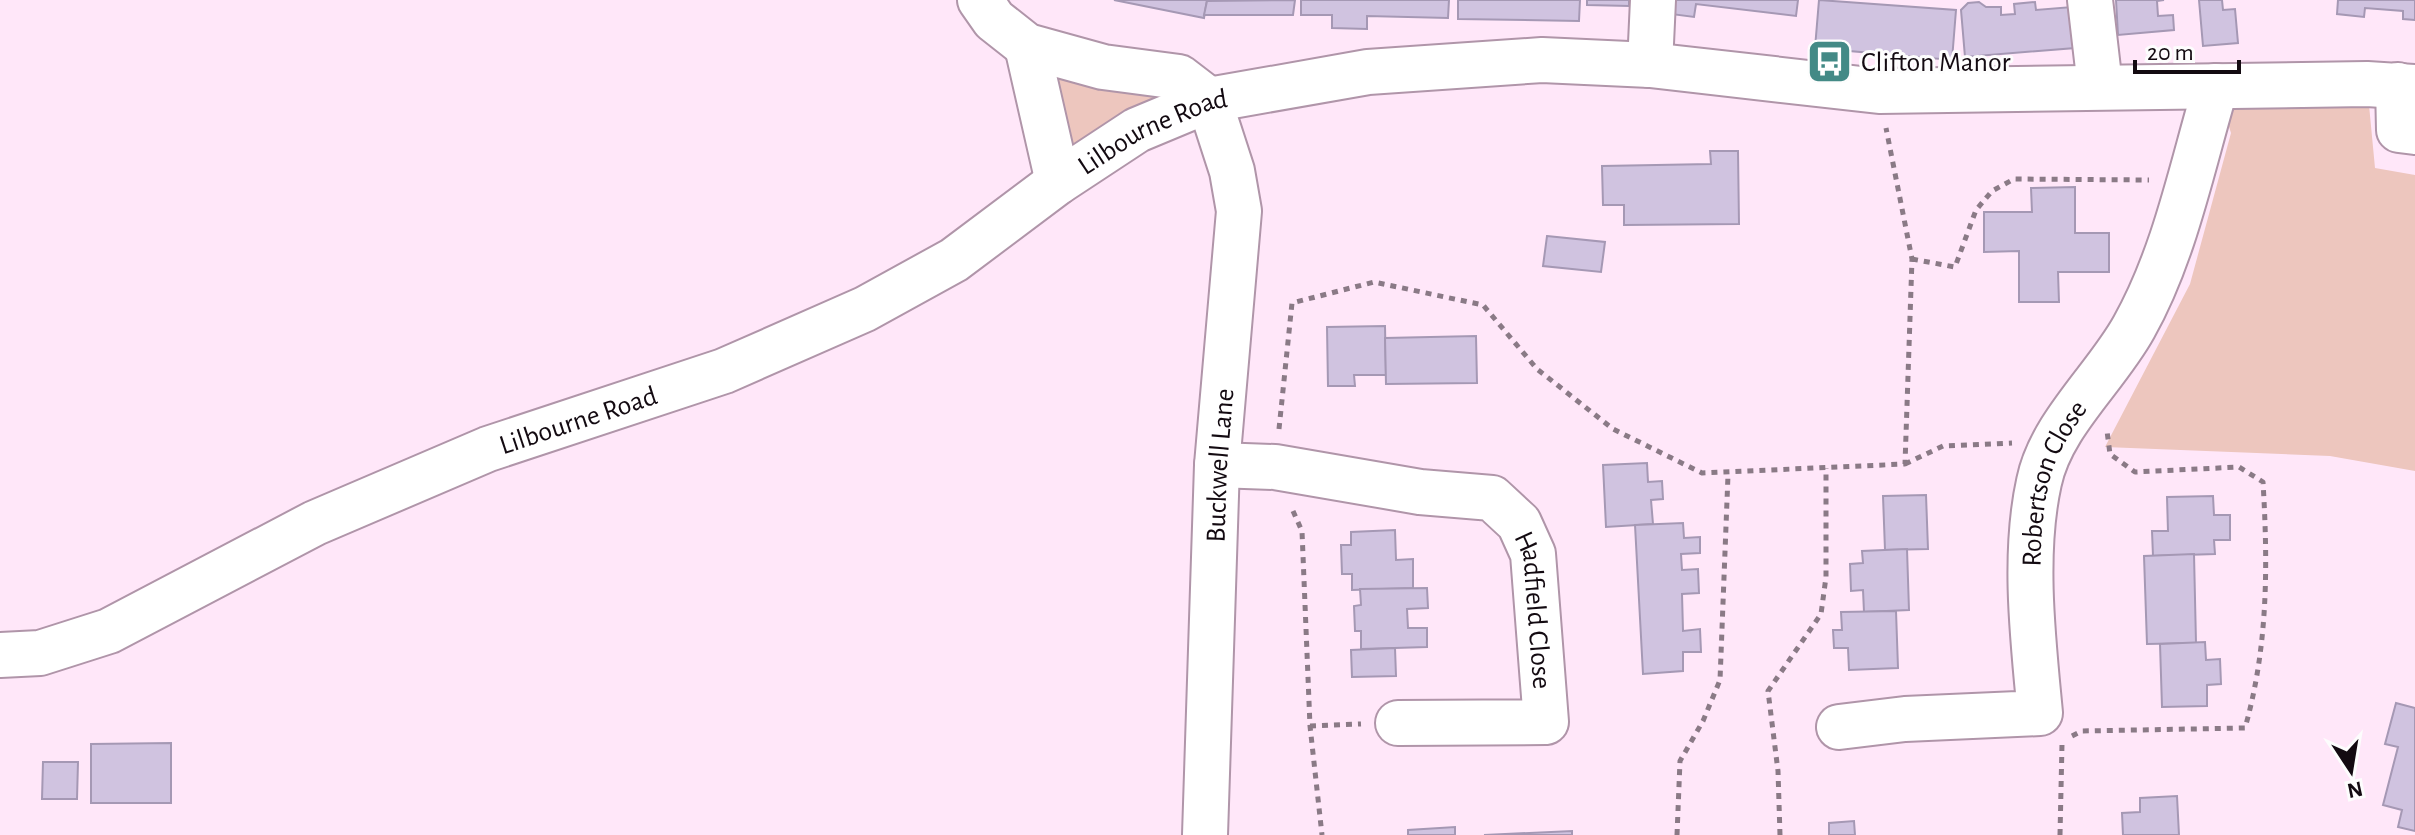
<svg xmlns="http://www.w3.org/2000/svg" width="2415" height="835" font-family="'Alegreya Sans',sans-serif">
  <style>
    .green { fill: #edc6be }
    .building { fill: #d0c3e0; stroke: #a598b4; stroke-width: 2 }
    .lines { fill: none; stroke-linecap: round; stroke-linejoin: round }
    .minor-casing { stroke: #b095a9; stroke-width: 48 }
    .path { stroke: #8a7a86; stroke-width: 5; stroke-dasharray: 6 6; stroke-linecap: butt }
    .minor { stroke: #fff; stroke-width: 44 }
    .labels { text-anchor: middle; stroke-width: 6; stroke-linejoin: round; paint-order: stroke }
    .poi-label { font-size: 28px; fill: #130a11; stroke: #fdfdfd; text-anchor: start }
    .street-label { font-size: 28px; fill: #130a11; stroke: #fdfdfd }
  </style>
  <rect width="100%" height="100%" fill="#ffe7f9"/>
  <g class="green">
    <polygon points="1027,46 1209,100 1058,182"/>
    <polygon points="2367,84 2375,168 2415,175 2415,471 2330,456 2105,447 2190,284 2231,133 2216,86"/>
  </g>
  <g class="building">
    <polygon points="1114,0 1207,0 1204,18"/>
    <polygon points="1295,0 1293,15 1204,15 1207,1"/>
    <polygon points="1301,0 1449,0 1448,18 1367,16 1367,29 1332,28 1332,15 1301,15"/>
    <polygon points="1458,0 1580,0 1579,21 1458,19"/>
    <polygon points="1587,0 1629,0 1629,6 1587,5"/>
    <polygon points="1672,0 1798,0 1796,16 1696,4 1694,17 1671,14"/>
    <polygon points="1819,0 1956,10 1952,60 1815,48"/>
    <polygon points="2116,0 2164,0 2157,1 2158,16 2173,15 2174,30 2118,35"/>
    <polygon points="2199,0 2222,0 2223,10 2235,9 2238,43 2203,46"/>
    <polygon points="2338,0 2415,0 2415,20 2403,19 2403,11 2365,8 2364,17 2337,14"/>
    <polygon points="1979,2 1986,7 2001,7 2001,15 2015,14 2014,4 2035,2 2036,10 2072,7 2075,48 1965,57 1961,10 1968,3"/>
    <polygon points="1710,151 1738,151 1739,224 1624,225 1624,205 1603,205 1602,166 1711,164"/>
    <polygon points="2075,187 2075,233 2109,233 2109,272 2058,272 2059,302 2019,302 2019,251 1984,252 1984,212 2032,212 2031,188"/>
    <polygon points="1547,236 1605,242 1601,272 1543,266"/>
    <polygon points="1385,326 1386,375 1354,375 1355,386 1328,386 1327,327"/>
    <polygon points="1476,336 1477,383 1386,384 1385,338"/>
    <polygon points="1647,463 1648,482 1662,481 1663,499 1651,500 1653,524 1606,527 1603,465"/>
    <polygon points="1926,495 1928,549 1885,550 1883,496"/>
    <polygon points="2213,496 2214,515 2230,515 2230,540 2214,540 2215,554 2153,556 2152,531 2168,531 2167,497"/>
    <polygon points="1683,523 1684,538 1700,537 1700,553 1681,554 1682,570 1698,569 1699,593 1682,594 1683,631 1700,629 1701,652 1683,652 1683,671 1643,674 1635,525"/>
    <polygon points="1395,530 1396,560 1413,559 1413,588 1352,590 1352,574 1342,574 1341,545 1351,545 1351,532"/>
    <polygon points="1907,549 1909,610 1864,612 1863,590 1851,591 1850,564 1863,563 1862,551"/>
    <polygon points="2194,554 2196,643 2147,644 2144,556"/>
    <polygon points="1427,588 1428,608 1407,609 1408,628 1427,628 1427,647 1361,649 1361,631 1355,631 1354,606 1361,605 1360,589"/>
    <polygon points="1896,611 1898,668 1849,670 1848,648 1834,648 1833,630 1842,630 1841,612"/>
    <polygon points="2205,642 2206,660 2220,659 2221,684 2207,685 2207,706 2162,707 2160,644"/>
    <polygon points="1395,648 1396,676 1352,677 1351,650"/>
    <polygon points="2396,703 2415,708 2415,831 2398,827 2402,810 2383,805 2398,747 2385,744"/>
    <polygon points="171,743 171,803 91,803 91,744"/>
    <polygon points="43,762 78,762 77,799 42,799"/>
    <polygon points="2177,796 2179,835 2123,835 2122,813 2140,812 2140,798"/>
    <polygon points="1854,821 1855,835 1829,835 1829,823"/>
    <polygon points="1455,827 1455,835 1408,835 1408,830"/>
    <polygon points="1572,831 1572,835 1484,835"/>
  </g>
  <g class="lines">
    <defs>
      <g id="minor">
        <polyline points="980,0 994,20 1027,46 1103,67 1179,77 1209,100"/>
        <polyline points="2090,0 2100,86"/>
        <polyline points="1027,46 1058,182"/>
        <polyline points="1650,65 1653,0"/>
        <polyline points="2398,85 2399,130 2415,132"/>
        <path id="s1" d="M 1217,465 L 1275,467 L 1420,492 L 1492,498 L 1519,523 L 1533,554 L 1546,722 L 1398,723"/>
        <path id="s2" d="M 0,655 L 40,653 L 109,631 L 315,523 L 488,449 L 724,371 L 865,309 L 954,260 L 1058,182 L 1137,130 L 1209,100 L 1368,72 L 1542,60 L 1650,65 L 1879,91 L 2367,84 L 2415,87"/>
        <path id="s3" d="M 1839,727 L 1905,719 L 2040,713 C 2033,640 2023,554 2039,482 C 2051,424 2106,378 2134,327 C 2175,254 2192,166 2216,86"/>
        <path id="s4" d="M 1205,835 L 1217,465 L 1239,211 L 1232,171 L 1209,100"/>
      </g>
    </defs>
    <use href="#minor" class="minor-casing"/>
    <g class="path">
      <polyline points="1912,259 1955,267 1976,210 1992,191 2014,179 2149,180"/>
      <polyline points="1279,429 1292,303 1374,282 1483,305 1537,369 1613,429 1702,473 1905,464 1912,259 1886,128"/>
      <polyline points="1905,464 1943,446 2012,443"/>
      <polyline points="1293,511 1302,531 1310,726 1322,835"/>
      <polyline points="1310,726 1361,724"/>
      <path d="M 2072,736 L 2082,731 L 2245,728 C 2268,647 2268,566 2263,482 L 2239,467 L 2135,472 L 2110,454 L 2107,431"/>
      <polyline points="1677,835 1680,761 1703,721 1720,680 1728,475"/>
      <polyline points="1780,835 1778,771 1768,691 1821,614 1826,577 1826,468"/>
      <polyline points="2060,835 2062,744"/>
    </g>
    <use href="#minor" class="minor"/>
  </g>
  <defs>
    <symbol id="bus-square" viewBox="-11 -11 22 22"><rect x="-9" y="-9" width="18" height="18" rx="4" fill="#438a86" stroke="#fdfdfd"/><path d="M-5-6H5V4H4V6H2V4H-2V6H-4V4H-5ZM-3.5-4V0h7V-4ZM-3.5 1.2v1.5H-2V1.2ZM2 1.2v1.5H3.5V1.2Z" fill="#fff"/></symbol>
  </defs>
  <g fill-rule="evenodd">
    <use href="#bus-square" x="1804" y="36" width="51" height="51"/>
  </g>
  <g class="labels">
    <g class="poi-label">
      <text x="1861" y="71">Clifton Manor</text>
    </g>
    <g class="street-label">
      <text dy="10" stroke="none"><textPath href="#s2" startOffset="1276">Lilbourne Road</textPath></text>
      <text dy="10" stroke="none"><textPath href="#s2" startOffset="628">Lilbourne Road</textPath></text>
      <text dy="10" stroke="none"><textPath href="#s4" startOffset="370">Buckwell Lane</textPath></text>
      <text dy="10" stroke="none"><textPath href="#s3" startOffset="436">Robertson Close</textPath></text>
      <text dy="10" stroke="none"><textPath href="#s1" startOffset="404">Hadfield Close</textPath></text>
    </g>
  </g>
  <g transform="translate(2351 771) rotate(168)" stroke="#fdfdfd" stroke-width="6" paint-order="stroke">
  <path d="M0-6L14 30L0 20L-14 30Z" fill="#130a11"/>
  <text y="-12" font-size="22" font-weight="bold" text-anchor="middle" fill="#130a11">N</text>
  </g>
  <path d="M2135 60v12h104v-12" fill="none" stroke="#130a11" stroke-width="4"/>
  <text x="2147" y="60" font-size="24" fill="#130a11" stroke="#fdfdfd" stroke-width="6" paint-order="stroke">20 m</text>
</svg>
